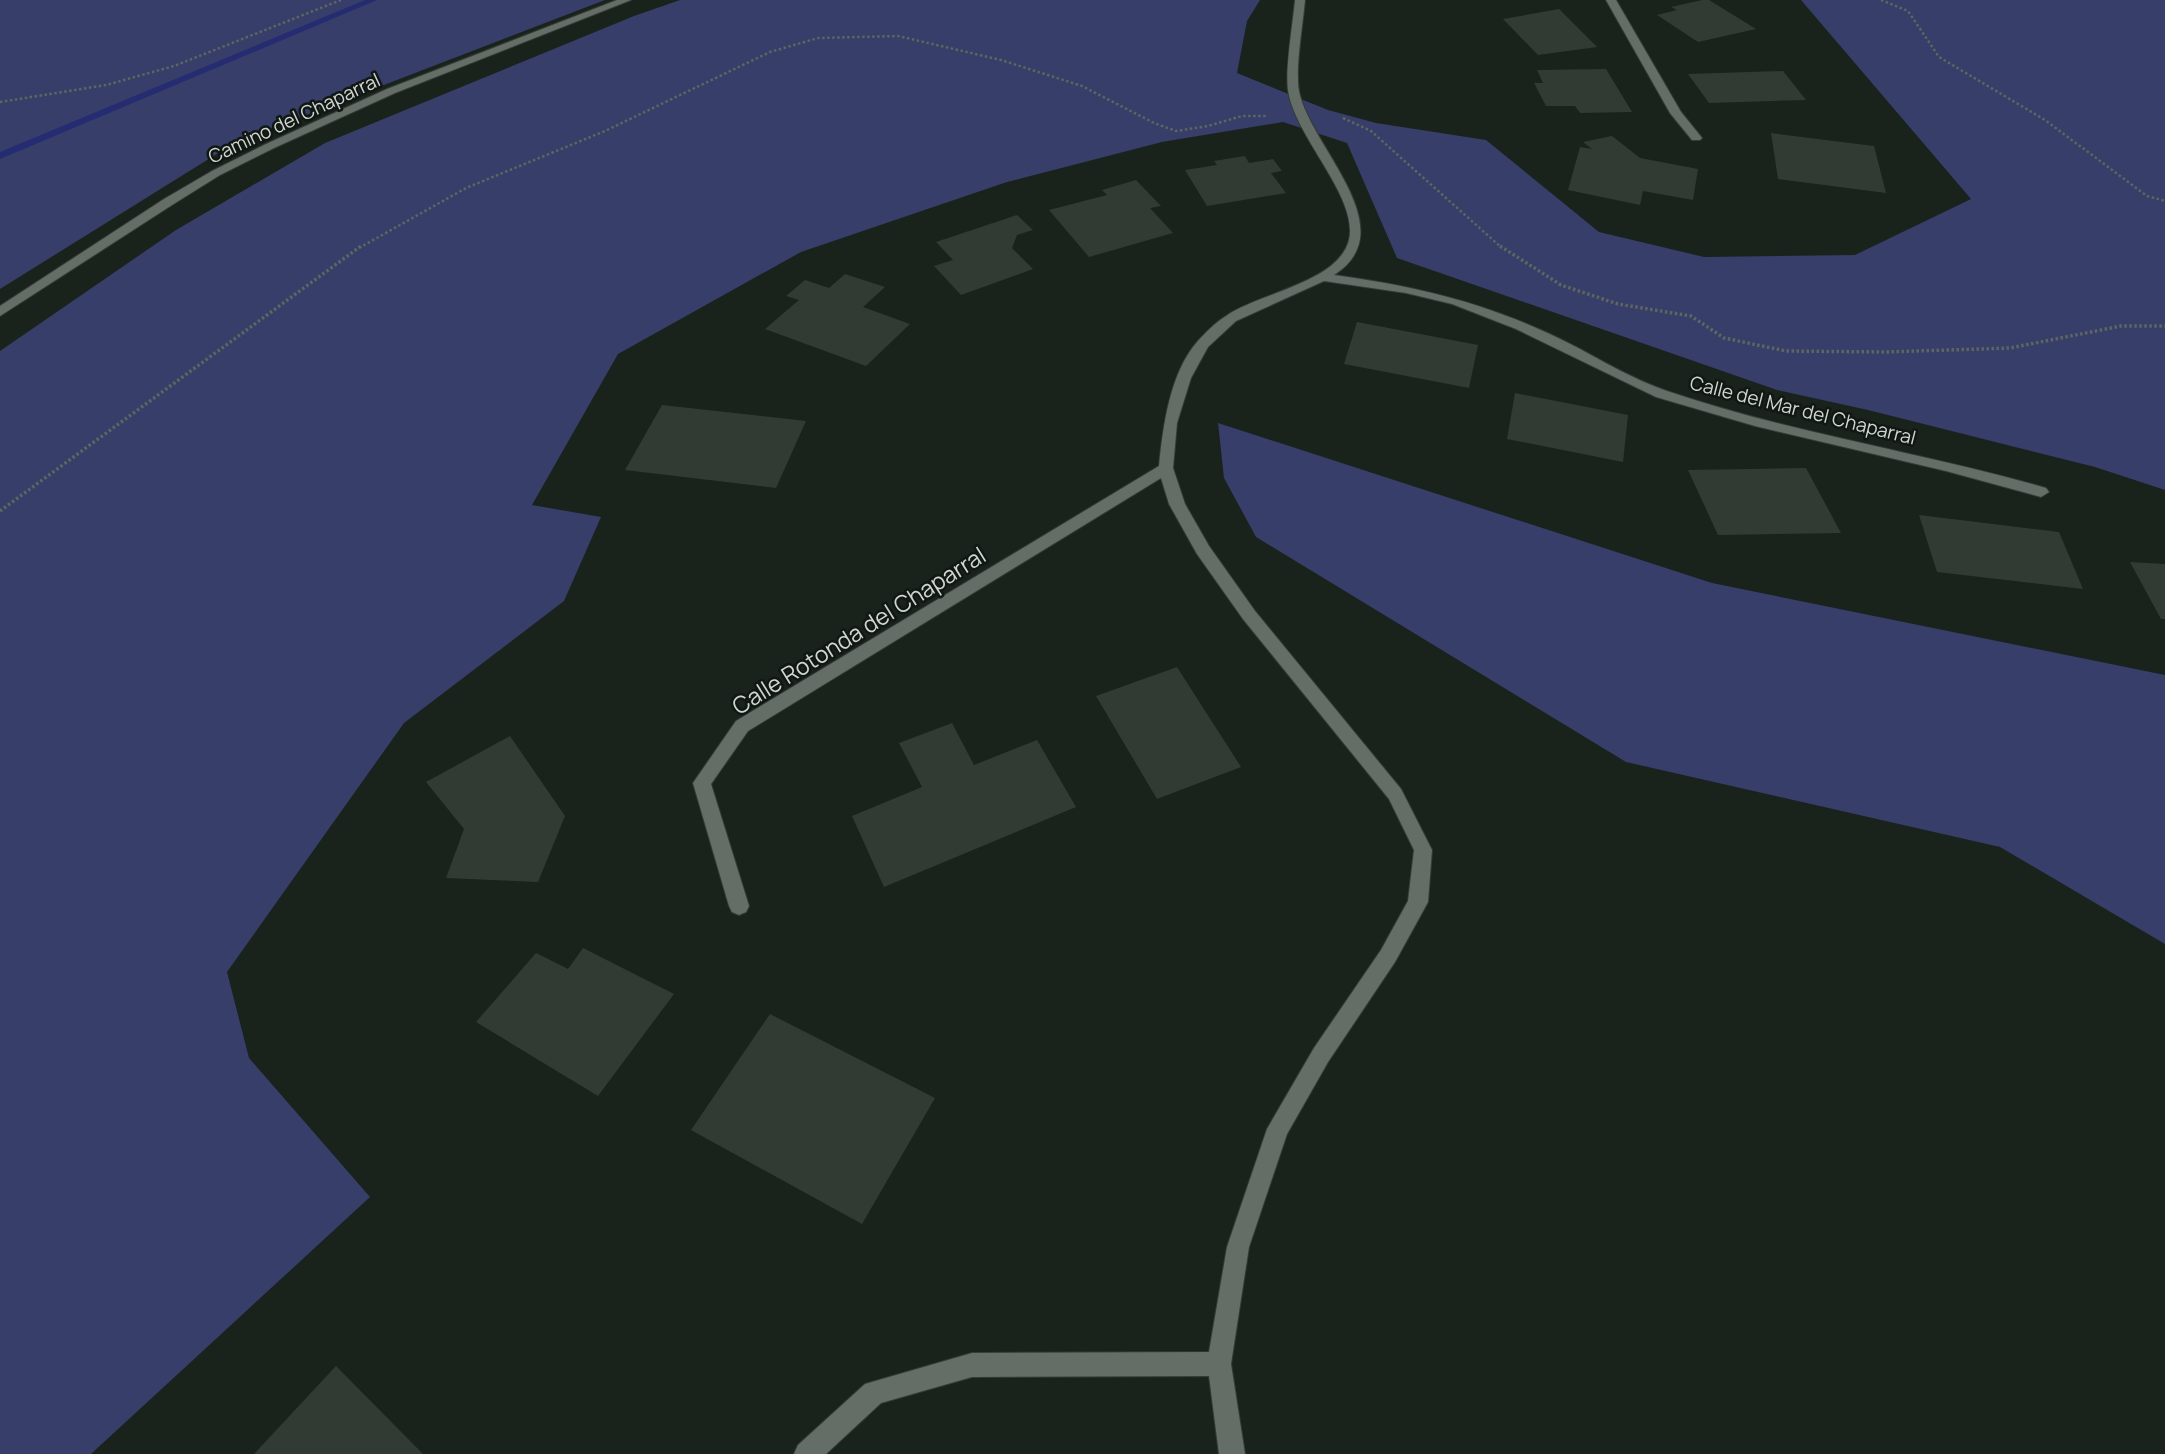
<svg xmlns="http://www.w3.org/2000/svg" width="2165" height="1454" font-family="Manrope,sans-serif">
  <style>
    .green { fill: #363e69 }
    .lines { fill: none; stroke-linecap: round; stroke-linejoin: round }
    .stream { fill: #252c72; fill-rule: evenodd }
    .building { fill: #323a34 }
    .minor-casing { stroke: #363b37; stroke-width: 2 }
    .path-far1 { stroke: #5f6560; stroke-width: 2.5; stroke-dasharray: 2.5 2.5; stroke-linecap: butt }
    .path { stroke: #5f6560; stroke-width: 3.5; stroke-dasharray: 2.5 2.5; stroke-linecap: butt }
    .minor { fill: #646d66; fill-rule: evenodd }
    .labels { text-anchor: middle; stroke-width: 5; stroke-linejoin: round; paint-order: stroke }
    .far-street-label { font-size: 19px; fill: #d0d5d1; stroke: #111813 }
    .street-label { font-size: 23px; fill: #d0d5d1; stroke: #111813 }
  </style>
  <rect width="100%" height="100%" fill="#1a221c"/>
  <g class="green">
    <polygon points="0,0 605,0 236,142 0,289"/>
    <polygon points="680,0 1260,0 1247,21 1237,73 1328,110 1376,123 1486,140 1599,232 1704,257 1855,255 1971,199 1801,0 2165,0 2165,490 2095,467 1868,410 1777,390 1397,258 1347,143 1283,122 1162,142 1007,182 801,252 618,354 532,505 601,517 564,601 404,723 227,972 249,1058 370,1197 91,1454 0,1454 0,351 176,230 325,143 634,16"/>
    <polygon points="1218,423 1712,583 2165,675 2165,944 2000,847 1626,762 1256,537 1224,478"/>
  </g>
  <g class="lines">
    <polygon class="stream" points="365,0 377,0 0,159 0,152"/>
  </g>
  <g class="building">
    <polygon points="1702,0 1709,0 1756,29 1698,42 1657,15 1677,10 1671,7"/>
    <polygon points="1559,9 1597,47 1538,55 1503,19"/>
    <polygon points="1606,69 1632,112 1580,113 1575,106 1546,106 1534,83 1543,83 1537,70"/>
    <polygon points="1783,71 1806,100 1709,103 1688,74"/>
    <polygon points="1771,133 1874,146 1886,193 1778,179"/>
    <polygon points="1612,136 1640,158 1698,169 1693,200 1643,191 1640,205 1568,190 1580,147 1592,149 1583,142"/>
    <polygon points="1245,156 1249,163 1273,159 1282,171 1271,173 1286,193 1207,206 1185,170 1217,165 1214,161"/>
    <polygon points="1136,180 1161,206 1150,208 1173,233 1089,257 1049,210 1107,195 1102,190"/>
    <polygon points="1017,215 1033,230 1017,235 1012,248 1033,269 961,295 934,266 953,260 936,242"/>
    <polygon points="845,274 885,287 863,307 910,324 866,366 765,329 799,300 786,296 805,280 829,288"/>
    <polygon points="1357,322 1478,345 1469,388 1344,364"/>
    <polygon points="1515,393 1628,415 1623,462 1507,439"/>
    <polygon points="662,405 806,421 776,488 625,470"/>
    <polygon points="1806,468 1841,533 1718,535 1688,470"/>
    <polygon points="1919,515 2059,532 2083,589 1937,572"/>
    <polygon points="2130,562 2165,564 2165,619 2161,619"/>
    <polygon points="1177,667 1241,767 1157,799 1096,696"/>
    <polygon points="952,723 974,765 1037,740 1076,807 884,887 852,816 922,787 899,743"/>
    <polygon points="510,736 565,816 538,882 446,878 464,829 426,782"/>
    <polygon points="583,948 674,994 598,1096 476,1022 536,953 568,969"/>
    <polygon points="770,1014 935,1098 862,1224 691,1130"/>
    <polygon points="336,1366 423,1454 254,1454"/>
  </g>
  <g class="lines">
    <defs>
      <g id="minor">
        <polygon points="617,0 631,0 395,93 274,148 220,175 172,205 0,316 0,306 164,199 212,171 266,144 387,89"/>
        <path d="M 1295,0 L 1305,0 C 1303,24 1295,69 1299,91 C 1310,147 1406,229 1334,275 C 1408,285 1475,300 1543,331 C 1585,349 1623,376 1667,391 C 1790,433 1921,452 2046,488 L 2049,492 L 2041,497 L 1946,471 L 1755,426 L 1656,397 L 1516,329 L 1452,304 L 1406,293 L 1324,281 L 1236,321 L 1208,347 L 1191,378 L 1177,423 L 1173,468 L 1185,504 L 1209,546 L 1255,611 L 1401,789 L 1432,850 L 1428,902 L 1395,962 L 1328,1062 L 1287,1134 L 1249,1247 L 1231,1364 L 1245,1454 L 1219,1454 L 1209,1376 L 972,1377 L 881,1403 L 826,1454 L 794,1454 L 798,1445 L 865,1384 L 972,1353 L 1209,1352 L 1227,1247 L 1267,1129 L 1314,1048 L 1381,950 L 1408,901 L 1414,850 L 1389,799 L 1243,619 L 1197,554 L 1169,504 L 1161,478 L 748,731 L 711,784 L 749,906 L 746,912 L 739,915 L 732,912 L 729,906 L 693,783 L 736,721 L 1159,466 C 1163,426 1170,372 1198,341 C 1206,332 1216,322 1226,316 C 1258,293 1338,283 1349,240 C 1359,197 1294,136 1288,90 C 1285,69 1293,23 1295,0 Z"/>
        <polygon points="1606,0 1616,0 1681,112 1702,138 1700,140 1692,140 1670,113"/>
      </g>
    </defs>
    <use href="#minor" class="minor-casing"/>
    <g class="path-far1">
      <polyline points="1881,0 1908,11 1939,57 2045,120 2147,196 2165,201"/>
      <polyline points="0,102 106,85 174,66 341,0"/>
      <polyline points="1343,118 1371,131 1502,248"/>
      <polyline points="359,248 466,188 605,131 770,52 818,38 898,36 1001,60 1082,86 1154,123 1176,131 1208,126 1242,116 1268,116"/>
    </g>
    <g class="path">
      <polyline points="1500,246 1561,285 1618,304 1691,316 1724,338 1786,351 1886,352 2010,348 2121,326 2165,326"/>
      <polyline points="0,511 361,246"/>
    </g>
    <use href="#minor" class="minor"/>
  </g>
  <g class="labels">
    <g class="far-street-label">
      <text transform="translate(294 118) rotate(-25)" y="7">Camino del Chaparral</text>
      <text transform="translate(1803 410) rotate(14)" y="7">Calle del Mar del Chaparral</text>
    </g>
    <g class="street-label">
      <text transform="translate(859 631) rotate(-32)" y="8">Calle Rotonda del Chaparral</text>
    </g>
  </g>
</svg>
